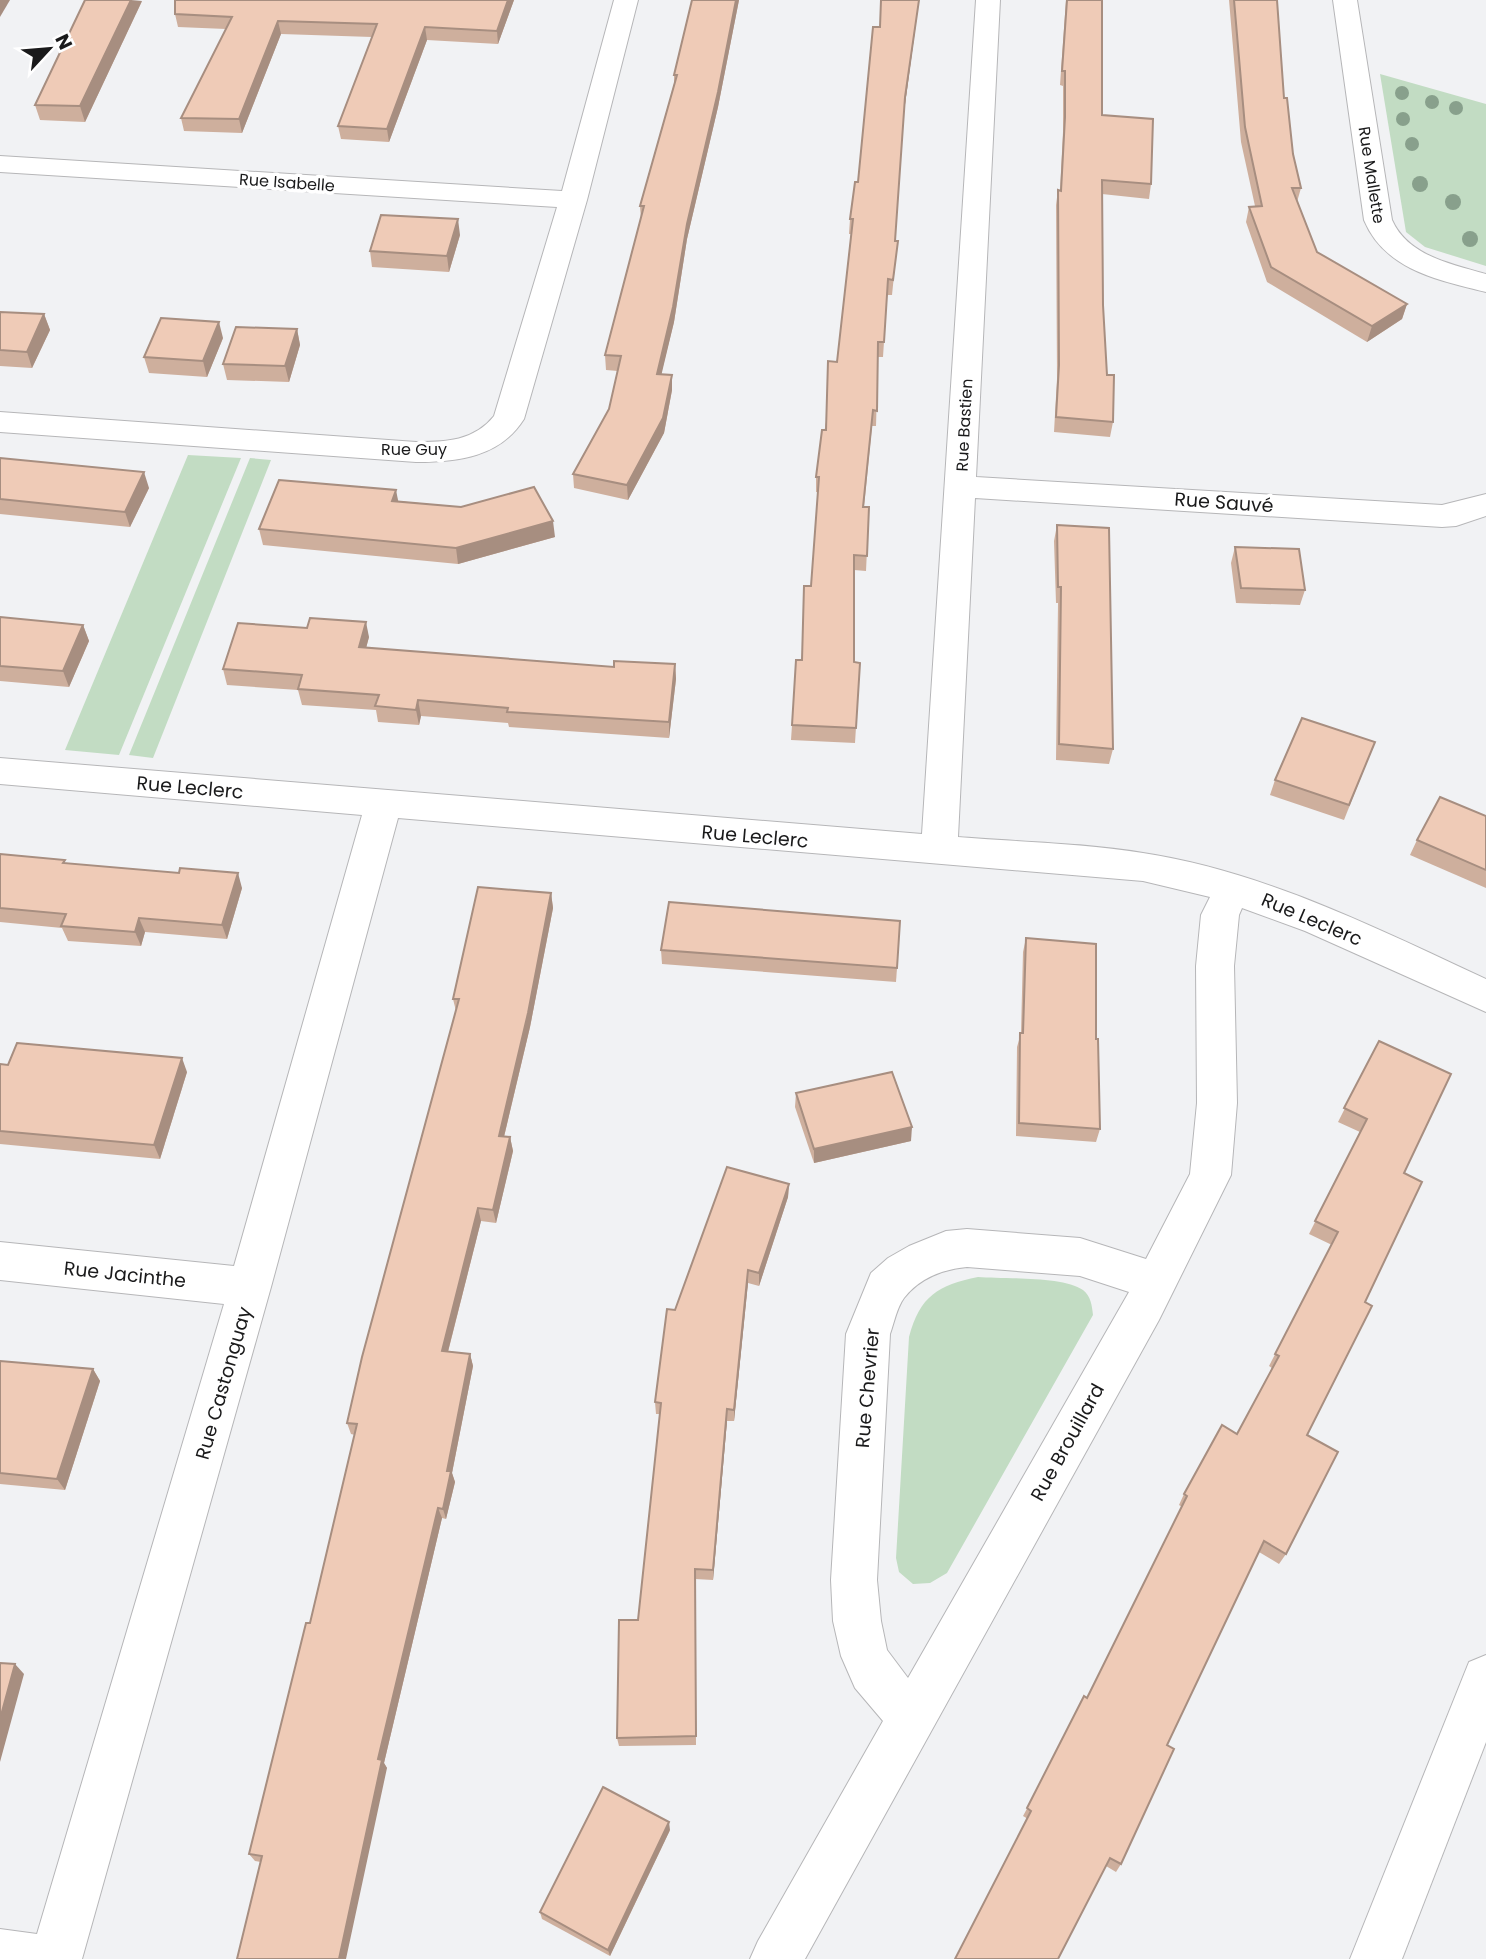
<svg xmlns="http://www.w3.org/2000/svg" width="1486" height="1959" font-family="Poppins,sans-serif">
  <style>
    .green { fill: #c2dcc3 }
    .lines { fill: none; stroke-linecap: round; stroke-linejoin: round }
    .street-casing { stroke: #b6b6b8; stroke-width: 2 }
    .secondary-casing { stroke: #b6b6b8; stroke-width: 2 }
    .street { fill: #fff; fill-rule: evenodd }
    .secondary { fill: #fff; fill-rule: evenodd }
    .tree { fill: #88a08c }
    .wall { fill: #ceaf9d }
    .shaded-wall { fill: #a78e80 }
    .building { fill: #efcbb7; stroke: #a78e80; stroke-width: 2 }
    .labels { text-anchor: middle; stroke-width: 7; stroke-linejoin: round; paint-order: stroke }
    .far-street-label { font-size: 16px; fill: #1a1a1b; stroke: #fff }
    .street-label { font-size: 19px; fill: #1a1a1b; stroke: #fff }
  </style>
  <rect width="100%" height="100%" fill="#f1f2f4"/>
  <g class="green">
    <polygon points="1380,74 1486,104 1486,266 1425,247 1406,232"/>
    <polygon points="188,455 241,458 119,755 65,750"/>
    <polygon points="250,458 271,460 153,758 129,755"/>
    <path d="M 978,1277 C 1003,1279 1063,1276 1083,1290 C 1091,1296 1092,1306 1093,1315 L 947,1573 L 930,1583 L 913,1584 L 899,1572 L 896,1558 L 909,1337 C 920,1296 938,1285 978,1277 Z"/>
  </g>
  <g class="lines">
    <defs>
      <g id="street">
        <path d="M 614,0 L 638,0 L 587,200 L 524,419 C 500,457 458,462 416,462 L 0,432 L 0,412 L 416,442 C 446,442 474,441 494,416 L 557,207 L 0,172 L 0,156 L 562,191 Z"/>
        <path d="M 976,0 L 1000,0 L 976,477 L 1442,505 L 1486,494 L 1486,516 L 1456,526 L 1442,527 L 975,498 L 958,837 C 1019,842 1083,843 1143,853 C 1263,871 1376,928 1486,979 L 1486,1012 L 1305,931 L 1242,908 L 1239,915 L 1234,966 L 1237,1103 L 1231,1175 L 1159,1320 L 805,1959 L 750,1959 L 758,1941 L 883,1721 L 855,1688 L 841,1656 L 833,1621 L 831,1580 L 846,1334 L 871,1273 L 888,1258 L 909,1246 L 946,1231 L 967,1229 L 1080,1238 L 1146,1259 L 1190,1174 L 1197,1103 L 1196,966 L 1201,915 L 1210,897 L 1143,881 L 398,818 L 271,1287 L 82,1959 L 0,1959 L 0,1929 L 37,1934 L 224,1304 L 0,1280 L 0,1242 L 234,1266 L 362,815 L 0,784 L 0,758 L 922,834 ZM 967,1267 L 1080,1276 L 1129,1292 L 908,1678 L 887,1650 L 881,1621 L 877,1580 L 890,1334 C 894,1323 897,1307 904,1298 C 919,1278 944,1269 967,1267 Z"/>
        <path d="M 1333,0 L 1357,0 L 1392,220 C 1408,256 1451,264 1486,274 L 1486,292 C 1438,280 1385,270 1364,220 Z"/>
      </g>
      <polygon id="secondary" points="1486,1655 1486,1742 1402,1959 1350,1959 1469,1662"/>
    </defs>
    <use href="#street" class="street-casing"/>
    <use href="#secondary" class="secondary-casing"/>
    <use href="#street" class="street"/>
    <use href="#secondary" class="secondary"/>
  </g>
  <g class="tree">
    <circle cx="1402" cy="93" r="7"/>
    <circle cx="1432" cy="102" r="7"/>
    <circle cx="1456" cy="108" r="7"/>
    <circle cx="1403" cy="119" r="7"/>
    <circle cx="1412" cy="144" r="7"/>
    <circle cx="1420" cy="184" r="8"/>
    <circle cx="1453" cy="202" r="8"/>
    <circle cx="1470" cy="239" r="8"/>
  </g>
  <g class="wall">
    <polygon points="514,0 498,44 427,40 389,142 341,139 338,126 372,37 281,34 242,133 184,131 181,118 226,29 178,27 175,14"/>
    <polygon points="692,0 739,0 718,107 687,239 674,322 661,374 672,375 672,390 664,433 628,500 574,488 573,474 609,409 618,371 606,370 605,355 641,219 640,206 674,84 674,75"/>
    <polygon points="919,0 904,112 895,241 896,256 892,295 887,295 883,357 878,357 876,426 872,426 864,507 869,507 866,571 854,570 854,662 860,663 855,743 791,740 792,725 802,660 811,586 818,492 816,492 816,477 837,362 851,234 849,234 850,219 858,182 880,27"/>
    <polygon points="1066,0 1102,0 1102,115 1151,184 1149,199 1102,194 1103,305 1107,375 1113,422 1110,437 1054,432 1057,379 1056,205 1058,190 1060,191 1063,132 1063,86 1060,85"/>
    <polygon points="1229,0 1277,0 1284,98 1293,154 1301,188 1297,202 1317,252 1407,304 1402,319 1367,342 1267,282 1246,222 1249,207 1255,206 1241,142"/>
    <polygon points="142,1 85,122 40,120 35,105"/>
    <polygon points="460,235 449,272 372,267 370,251"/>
    <polygon points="0,312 44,314 50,330 32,368 0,366"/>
    <polygon points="297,329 300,345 289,382 227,380 223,364"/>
    <polygon points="223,338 207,377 149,373 144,357"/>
    <polygon points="0,458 149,488 130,527 0,514"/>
    <polygon points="398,501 461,507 555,537 458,564 263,545 259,529"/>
    <polygon points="1057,525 1113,749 1109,764 1056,760 1058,603 1056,603 1054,541"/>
    <polygon points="1235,547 1305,590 1300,605 1236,603 1231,563"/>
    <polygon points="0,617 83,625 89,641 69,687 0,681"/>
    <polygon points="307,628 369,637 366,648 614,667 675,664 676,679 669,738 509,727 508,723 421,716 419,725 378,722 376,710 302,705 298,690 227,685 223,669"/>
    <polygon points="1375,742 1344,820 1270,795 1275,780"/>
    <polygon points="1486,816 1486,888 1410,855 1417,840"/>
    <polygon points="0,854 66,863 242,888 227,939 145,932 141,946 68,941 62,928 0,922"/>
    <polygon points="551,893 553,908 530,1027 504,1137 510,1137 513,1151 496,1223 481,1221 448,1352 470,1354 473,1366 452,1473 455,1482 446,1519 442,1518 384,1763 387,1768 261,1862 255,1861 249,1854 310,1623 355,1435 351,1434 347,1423 456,1011 453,999"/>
    <polygon points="1026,938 1096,1039 1100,1129 1096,1142 1016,1136 1017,1047 1021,1033 1023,952"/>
    <polygon points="661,950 897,968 896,982 662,964"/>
    <polygon points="1379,1041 1404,1173 1365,1302 1307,1435 1286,1554 1279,1564 1259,1552 1167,1745 1121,1864 1116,1872 1023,1816 1087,1698 1182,1507 1179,1505 1184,1494 1237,1434 1272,1368 1269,1366 1332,1245 1309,1234 1360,1132 1338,1122"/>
    <polygon points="0,1064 187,1072 160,1159 0,1144"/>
    <polygon points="796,1093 911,1141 814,1163 795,1107"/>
    <polygon points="789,1184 788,1197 759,1286 748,1283 734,1421 727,1421 713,1580 695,1579 696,1745 619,1746 617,1738 638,1620 660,1414 656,1414 655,1402 675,1310"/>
    <polygon points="0,1361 93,1369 100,1381 65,1490 0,1484"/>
    <polygon points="670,1830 610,1956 542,1919 540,1912"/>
  </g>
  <g class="shaded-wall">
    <polygon points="0,0 10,0 0,17"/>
    <polygon points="131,0 142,1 85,122 80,106"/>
    <polygon points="508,0 514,0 498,44 497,31"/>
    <polygon points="736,0 739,0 718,107 687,239 674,322 658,389 657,374 687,224"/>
    <polygon points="919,0 918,8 904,112 905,97"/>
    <polygon points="278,21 281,34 242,133 239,119"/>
    <polygon points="425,27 427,40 389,142 387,129"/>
    <polygon points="458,219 460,235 449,272 447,256"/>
    <polygon points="1407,304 1402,319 1367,342 1372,326"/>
    <polygon points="44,314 50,330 32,368 27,352"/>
    <polygon points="219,322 223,338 207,377 203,361"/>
    <polygon points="297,329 300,345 289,382 285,366"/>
    <polygon points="672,375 672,390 664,433 628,500 627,485"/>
    <polygon points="144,472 149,488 130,527 125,512"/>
    <polygon points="396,490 399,505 392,501"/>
    <polygon points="553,521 555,537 458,564 456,548"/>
    <polygon points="366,622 369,637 362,663 359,647"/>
    <polygon points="83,625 89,641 69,687 63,671"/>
    <polygon points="675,664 676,679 669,738 669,722"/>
    <polygon points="418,700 421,716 419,725 416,710"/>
    <polygon points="238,873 242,888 227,939 222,925"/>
    <polygon points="551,893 553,908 530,1027 501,1149 499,1136"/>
    <polygon points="139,918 145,932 141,946 135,932"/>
    <polygon points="182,1058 187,1072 160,1159 154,1145"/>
    <polygon points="912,1127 911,1141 814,1163 814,1149"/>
    <polygon points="510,1137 513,1151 496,1223 493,1210"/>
    <polygon points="789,1184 788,1197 759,1286 759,1273"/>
    <polygon points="478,1208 481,1221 445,1363 442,1351"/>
    <polygon points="748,1270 748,1283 734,1421 734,1410"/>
    <polygon points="470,1354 473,1366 452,1473 455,1482 446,1519 443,1509 447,1471"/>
    <polygon points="93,1369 100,1381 65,1490 57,1479"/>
    <polygon points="727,1409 727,1421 713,1580 713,1570"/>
    <polygon points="438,1508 442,1518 384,1763 387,1768 346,1959 339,1959 378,1759"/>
    <polygon points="15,1664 24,1674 0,1762 0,1719"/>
    <polygon points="669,1822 670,1830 610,1956 608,1950"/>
  </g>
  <g class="building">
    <polygon points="85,0 131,0 80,106 35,105"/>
    <polygon points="175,0 508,0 497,31 425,27 387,129 338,126 377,24 278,21 239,119 181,118 232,17 175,14"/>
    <polygon points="692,0 736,0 718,92 687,224 673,307 657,374 672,375 663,418 627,485 573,474 609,409 621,356 605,355 644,206 640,206 677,75 674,75"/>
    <polygon points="881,0 919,0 905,97 895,241 898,241 893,280 888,279 884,342 878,342 877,411 873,410 863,507 869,507 867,556 854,555 854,662 860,663 856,728 792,725 796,660 802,660 804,586 811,586 819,477 816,477 822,430 826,430 828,361 837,362 853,219 850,219 855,182 858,182 873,27 880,27"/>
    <polygon points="1067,0 1102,0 1102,115 1153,119 1151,184 1102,180 1103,305 1107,375 1114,375 1113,422 1056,417 1059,365 1058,190 1061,191 1065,117 1065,71 1062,71"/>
    <polygon points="1234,0 1277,0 1284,98 1287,98 1293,154 1301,188 1292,188 1317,252 1407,304 1372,326 1271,267 1249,207 1262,206 1245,127"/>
    <polygon points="381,215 458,219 447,256 370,251"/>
    <polygon points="0,312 44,314 27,352 0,350"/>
    <polygon points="161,318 219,322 203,361 144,357"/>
    <polygon points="236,327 297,329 285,366 223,364"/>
    <polygon points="0,458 144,472 125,512 0,499"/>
    <polygon points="279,480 396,490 392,501 461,507 534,487 553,521 456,548 259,529"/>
    <polygon points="1057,525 1109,528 1113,749 1059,744 1061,587 1058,587"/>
    <polygon points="1235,547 1299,549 1305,590 1241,588"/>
    <polygon points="0,617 83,625 63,671 0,666"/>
    <polygon points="310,618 366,622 359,647 614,667 614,661 675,664 669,722 507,712 508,708 418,700 416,710 375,706 379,695 298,689 302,675 223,669 238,623 307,628"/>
    <polygon points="1302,718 1375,742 1349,805 1275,780"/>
    <polygon points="1440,797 1486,816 1486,870 1417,840"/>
    <polygon points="0,854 65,860 63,863 179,873 180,868 238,873 222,925 139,918 135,932 61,926 66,914 0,908"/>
    <polygon points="478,887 551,893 528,1013 499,1136 510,1137 493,1210 478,1208 442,1351 470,1354 447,1471 451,1471 443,1509 438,1508 378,1759 382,1760 339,1959 237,1959 262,1856 249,1854 306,1623 310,1623 357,1424 347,1423 362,1357 459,999 453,999"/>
    <polygon points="669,902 900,921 897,968 661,950"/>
    <polygon points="1026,938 1096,944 1096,1039 1098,1039 1100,1129 1019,1123 1020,1033 1023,1033"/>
    <polygon points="1379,1041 1451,1074 1404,1173 1422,1182 1365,1302 1372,1306 1307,1435 1338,1452 1286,1554 1264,1541 1167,1745 1174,1749 1121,1864 1110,1858 1058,1959 955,1959 1031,1811 1027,1808 1084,1696 1087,1698 1187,1496 1184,1494 1222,1425 1237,1434 1279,1356 1275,1354 1338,1232 1315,1221 1367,1119 1344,1108"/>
    <polygon points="17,1043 182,1058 154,1145 0,1131 0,1064 8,1065"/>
    <polygon points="892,1072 912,1127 814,1149 796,1093"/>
    <polygon points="727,1167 789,1184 759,1273 748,1270 734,1410 727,1409 713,1570 695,1569 696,1736 617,1738 619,1620 638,1620 661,1403 655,1402 667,1309 675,1310"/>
    <polygon points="0,1361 93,1369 57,1479 0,1473"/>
    <polygon points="0,1663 15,1664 0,1719"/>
    <polygon points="603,1787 669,1822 608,1950 540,1912"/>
  </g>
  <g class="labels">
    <g class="far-street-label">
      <text transform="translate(1372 175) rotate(81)" y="6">Rue Mallette</text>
      <text transform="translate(287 182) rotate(4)" y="6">Rue Isabelle</text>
      <text transform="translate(964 425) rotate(-87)" y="6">Rue Bastien</text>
      <text x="414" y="455">Rue Guy</text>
    </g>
    <g class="street-label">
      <text transform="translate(1224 502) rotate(4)" y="7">Rue Sauvé</text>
      <text transform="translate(190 787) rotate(5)" y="7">Rue Leclerc</text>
      <text transform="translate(755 836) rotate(5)" y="7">Rue Leclerc</text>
      <text transform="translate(1312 919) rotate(23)" y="7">Rue Leclerc</text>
      <text transform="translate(125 1274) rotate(6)" y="7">Rue Jacinthe</text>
      <text transform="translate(223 1383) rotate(-74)" y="7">Rue Castonguay</text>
      <text transform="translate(867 1388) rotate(-85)" y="7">Rue Chevrier</text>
      <text transform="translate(1067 1442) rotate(-61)" y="7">Rue Brouillard</text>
    </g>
  </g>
  <g transform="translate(49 49) rotate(64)" stroke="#ffffff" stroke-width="5" paint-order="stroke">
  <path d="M0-5L12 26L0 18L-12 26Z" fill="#1a1a1b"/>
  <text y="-10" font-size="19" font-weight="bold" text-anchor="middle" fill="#1a1a1b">N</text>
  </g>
</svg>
